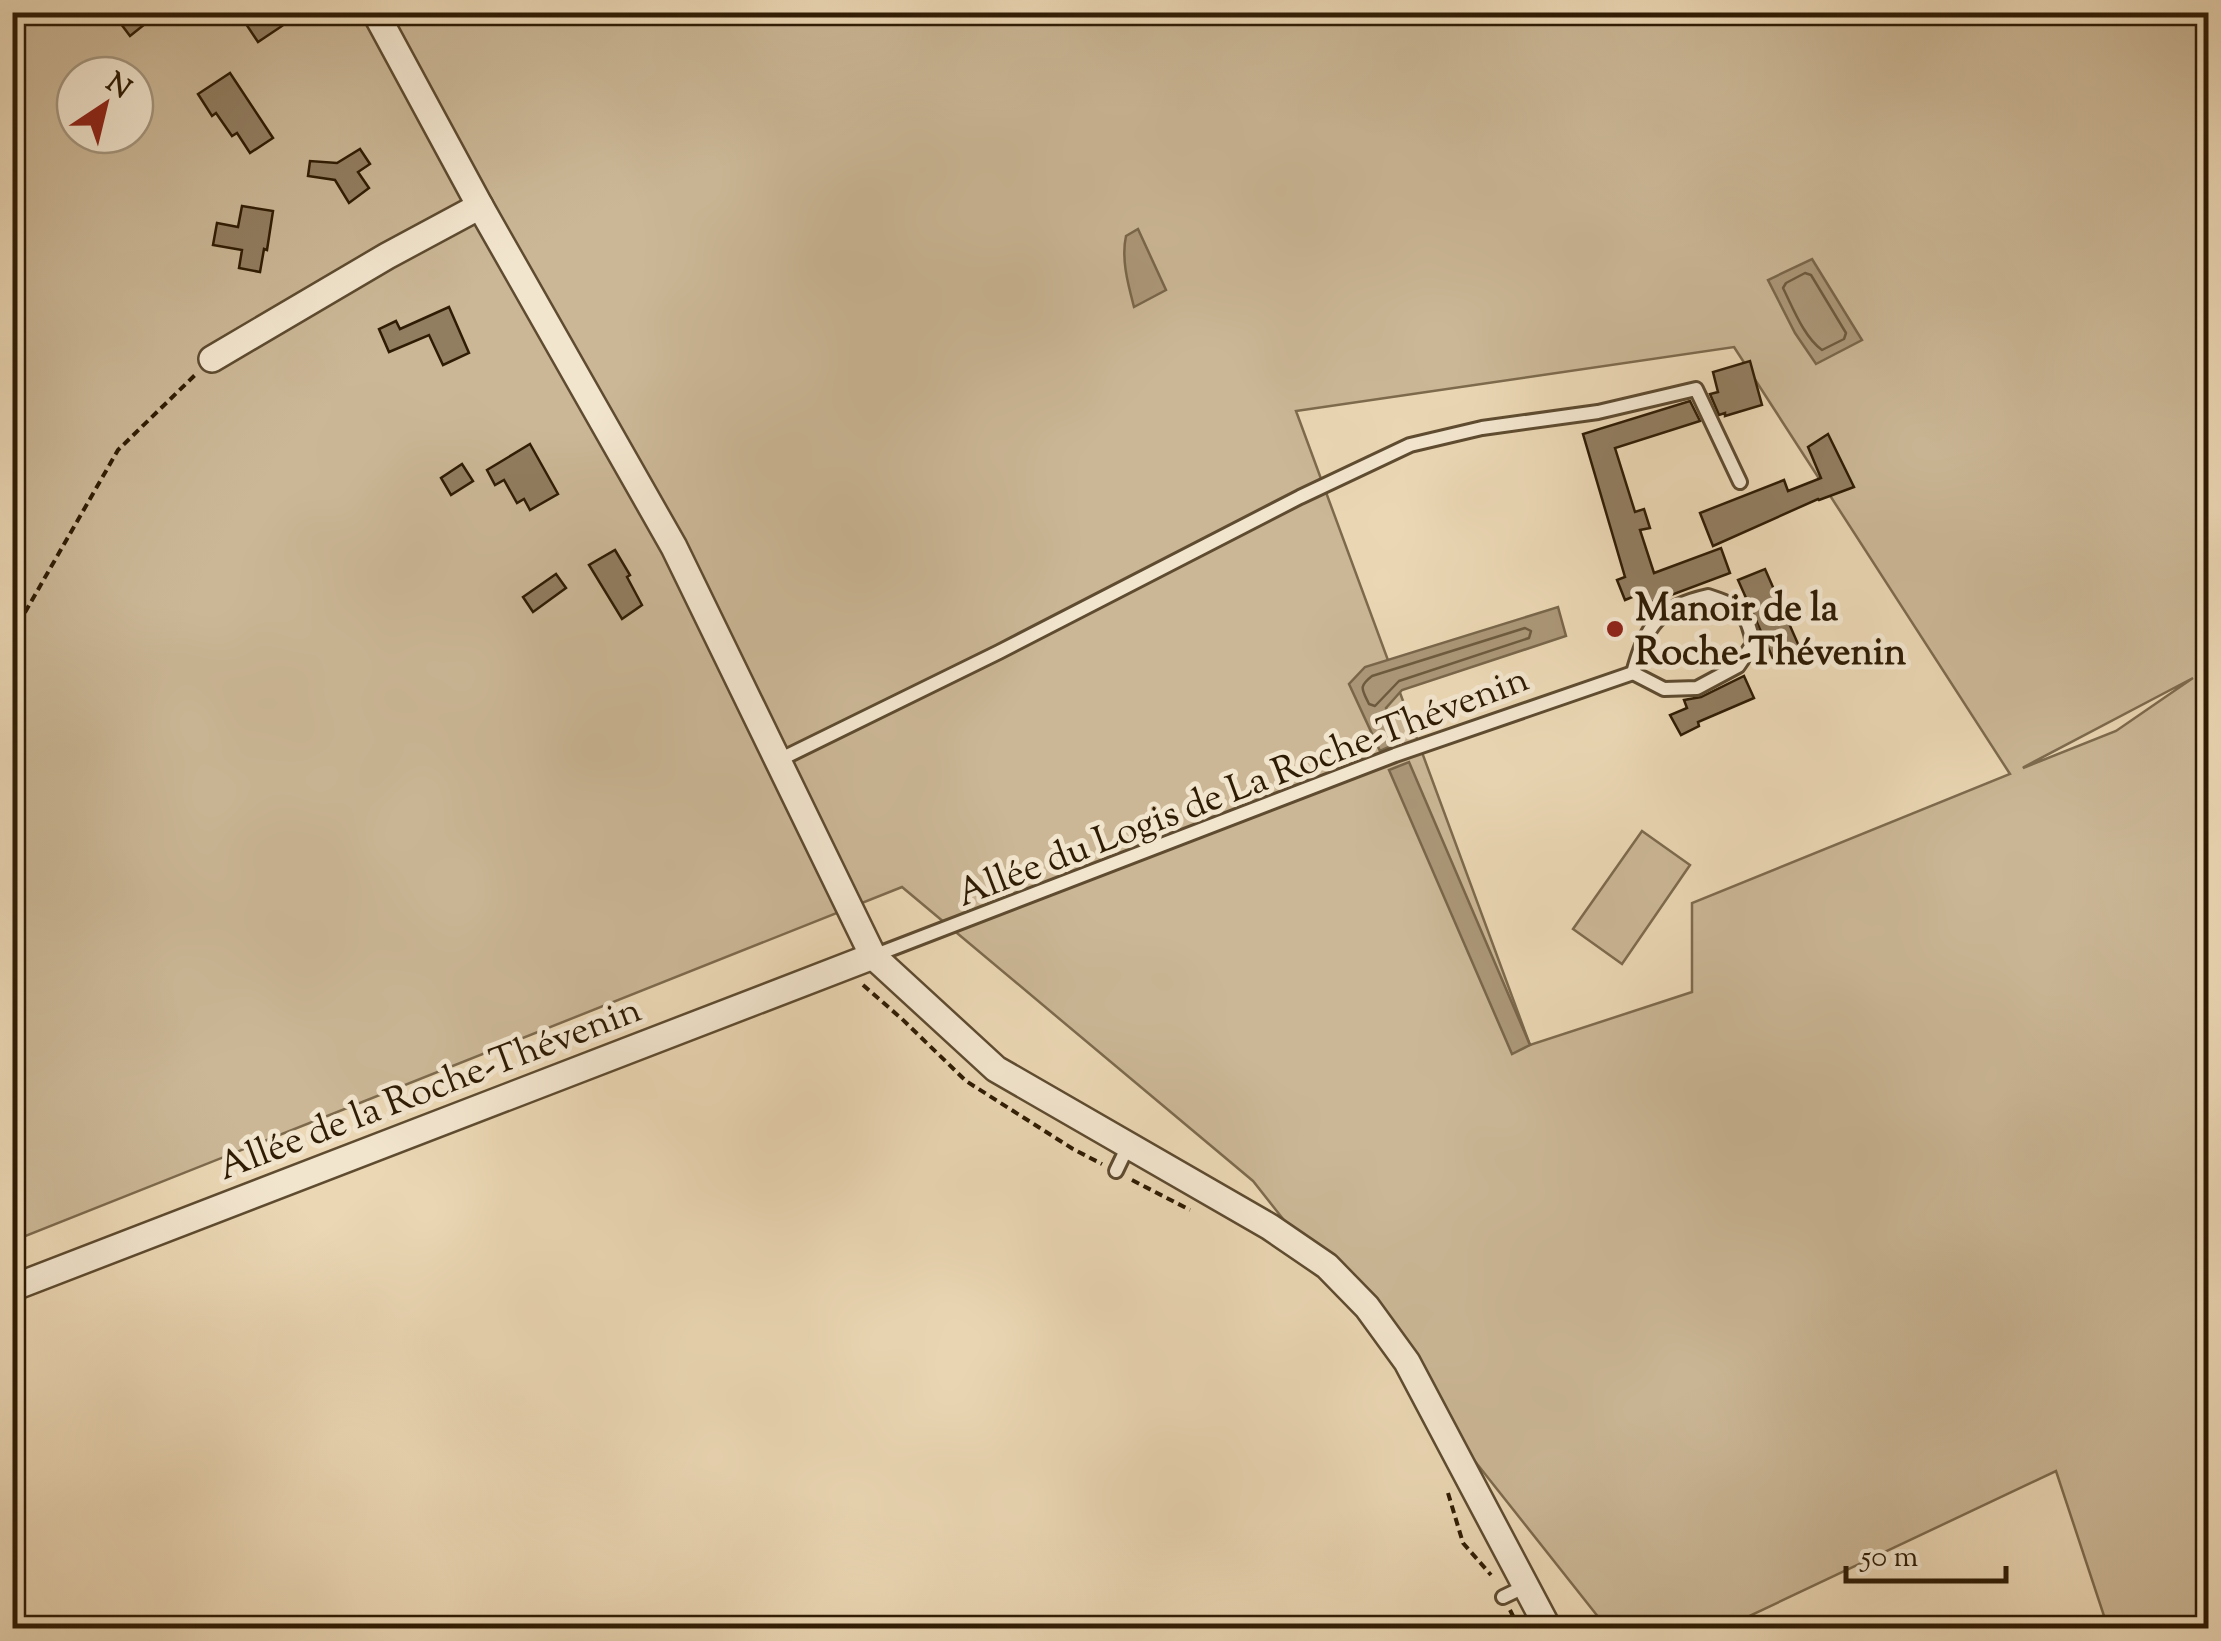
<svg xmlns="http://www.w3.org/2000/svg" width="2221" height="1641" font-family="'Sorts Mill Goudy',serif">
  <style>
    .green { fill: #cbb796; stroke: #7d6a4d; stroke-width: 2.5; fill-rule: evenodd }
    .water { fill: #ab9778; stroke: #79664a; stroke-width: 2.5 }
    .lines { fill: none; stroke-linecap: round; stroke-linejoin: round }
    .shore { stroke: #6d5a3e; stroke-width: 2.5 }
    .building { fill: #917d60; stroke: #2f1c04; stroke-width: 2.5 }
    .service-casing { stroke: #5e4b30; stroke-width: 18 }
    .minor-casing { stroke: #5e4b30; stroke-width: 30 }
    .path { stroke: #2f1c04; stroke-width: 4; stroke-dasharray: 8 5; stroke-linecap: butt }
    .service { stroke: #f2e5ce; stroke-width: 12 }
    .minor { stroke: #f2e5ce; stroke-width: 25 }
    .poi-dot { fill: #8f2418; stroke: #f2e5ce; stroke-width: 4 }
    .labels { text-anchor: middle; stroke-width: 10; stroke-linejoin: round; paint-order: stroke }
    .poi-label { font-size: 38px; font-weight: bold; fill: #2f1c04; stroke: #f2e5ce; text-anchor: start }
    .street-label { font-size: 38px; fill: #2f1c04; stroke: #f2e5ce }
  </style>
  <rect width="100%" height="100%" fill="#ebd7b4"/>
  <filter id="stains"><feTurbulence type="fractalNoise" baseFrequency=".002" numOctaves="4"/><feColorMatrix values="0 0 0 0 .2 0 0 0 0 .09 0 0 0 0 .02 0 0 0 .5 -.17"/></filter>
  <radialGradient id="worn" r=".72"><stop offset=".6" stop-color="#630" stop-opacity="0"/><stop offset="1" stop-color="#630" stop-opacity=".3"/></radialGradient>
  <g class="green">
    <path d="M 13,13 L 2208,13 L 2208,1628 L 2108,1628 L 2056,1471 L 1724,1628 L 1607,1628 L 1253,1181 L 902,887 L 13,1241 ZM 75,75 L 135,75 L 135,135 L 75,135 ZM 1734,347 L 2010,774 L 1692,903 L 1692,992 L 1530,1045 L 1296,411 ZM 2193,678 L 2116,731 L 2023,768 L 2024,767 Z"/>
    <polygon points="1642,831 1690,865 1622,964 1573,929"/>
  </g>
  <g class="water">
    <path d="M 1138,229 L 1166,290 L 1134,307 C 1128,284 1121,259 1126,236 Z"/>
    <polygon points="1812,259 1862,340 1816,364 1795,333 1768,280"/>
    <polygon points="1558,607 1566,636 1402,690 1386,708 1400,742 1380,751 1349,684 1365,667"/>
    <polygon points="1409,762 1530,1045 1512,1054 1389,770"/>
  </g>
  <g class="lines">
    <g class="shore">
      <path d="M 1805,273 L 1811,275 L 1846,333 L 1844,339 L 1822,350 C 1804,337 1793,308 1783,288 L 1786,283 Z"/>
      <path d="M 1525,628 L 1531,631 L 1529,638 L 1399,681 L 1375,706 L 1369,704 C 1362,689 1358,687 1372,676 Z"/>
    </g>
  </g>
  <g class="building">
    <polygon points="112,12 160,12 130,36"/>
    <polygon points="238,12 273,12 282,26 258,42"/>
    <polygon points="230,73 273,138 250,153 237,133 232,136 216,113 212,116 198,94"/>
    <polygon points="360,149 370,164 358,172 369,188 349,203 335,180 308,176 310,161 337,163"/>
    <polygon points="242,206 273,211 267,250 264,249 260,272 239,268 242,250 213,245 217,223 238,227"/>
    <polygon points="449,307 469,353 443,365 429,335 389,352 379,329 396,321 400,329"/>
    <polygon points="1750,361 1762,405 1725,416 1725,413 1719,415 1710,394 1718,392 1713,372"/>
    <polygon points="1690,401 1700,421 1615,448 1635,512 1644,509 1650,528 1640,530 1654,573 1721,548 1730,573 1642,606 1637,595 1625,600 1617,580 1625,577 1583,434"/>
    <polygon points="1828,434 1854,487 1819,500 1818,499 1713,546 1700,513 1784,480 1788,491 1821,478 1808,447"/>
    <polygon points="530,444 558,494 530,510 524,499 517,503 504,480 495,485 487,470"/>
    <polygon points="462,464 473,481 451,495 441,478"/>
    <polygon points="615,550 630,575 627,577 642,605 622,619 589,565"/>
    <polygon points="1765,569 1802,653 1775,663 1738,580"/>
    <polygon points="556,574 566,588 533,612 523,597"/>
    <polygon points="1744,676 1754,698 1698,722 1699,726 1681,735 1670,715 1687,708 1684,700 1701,697"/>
  </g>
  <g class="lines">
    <defs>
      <g id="service">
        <path d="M 1708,596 C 1738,606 1748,611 1753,644 L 1738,666 L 1697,688 L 1664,689 L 1633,673 C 1646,626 1658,607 1708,596 Z"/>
        <polyline points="777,761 999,652 1300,497 1410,445 1482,428 1598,412 1696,389 1740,482"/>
        <polyline points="873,956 1395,755 1633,673"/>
        <polyline points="1116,1171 1128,1146"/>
        <polyline points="1503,1597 1526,1586"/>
      </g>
      <g id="minor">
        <polyline points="375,12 480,206 674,547 873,956 996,1069 1270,1227 1327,1266 1367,1307 1407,1362 1548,1628"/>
        <polyline points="212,359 387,256 480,206"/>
        <polyline points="12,1288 873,956"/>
      </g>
    </defs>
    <use href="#service" class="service-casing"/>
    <use href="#minor" class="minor-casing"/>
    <g class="path">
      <polyline points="12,635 118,450 195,375"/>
      <polyline points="863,985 902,1019 966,1081 1073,1149 1102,1164"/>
      <polyline points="1132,1180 1190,1210"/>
      <polyline points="1448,1493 1463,1543 1491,1575"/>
      <polyline points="1510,1610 1519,1628"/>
    </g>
    <use href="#service" class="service"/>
    <use href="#minor" class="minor"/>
  </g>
  <circle class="poi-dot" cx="1615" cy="629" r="10"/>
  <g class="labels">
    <g class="poi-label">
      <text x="1635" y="620">Manoir de la<tspan x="1635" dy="44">Roche-Thévenin</tspan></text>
    </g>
    <g class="street-label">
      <text transform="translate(1242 785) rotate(-21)" y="13">Allée du Logis de La Roche-Thévenin</text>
      <text transform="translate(429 1087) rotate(-21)" y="13">Allée de la Roche-Thévenin</text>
    </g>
  </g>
  <rect width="2221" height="1641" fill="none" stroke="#ebd7b4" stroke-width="50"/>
  <rect x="15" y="15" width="2191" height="1611" fill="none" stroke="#2f1c04" stroke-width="5"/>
  <rect x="25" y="25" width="2171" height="1591" fill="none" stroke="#2f1c04" stroke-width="2.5"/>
  <g transform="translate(105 105) rotate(35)"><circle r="48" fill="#f2e5ce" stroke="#a4957d" stroke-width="2.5"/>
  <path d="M0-8L18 38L0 25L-18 38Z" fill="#8f2418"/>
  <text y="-15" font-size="28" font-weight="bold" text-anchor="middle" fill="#2f1c04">N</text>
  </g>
  <path d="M1846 1566v15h160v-15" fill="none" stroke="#2f1c04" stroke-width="5"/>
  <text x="1861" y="1566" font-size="30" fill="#2f1c04" stroke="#f2e5ce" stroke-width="8" paint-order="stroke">50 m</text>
  <rect width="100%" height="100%" filter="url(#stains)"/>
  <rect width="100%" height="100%" fill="url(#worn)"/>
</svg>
